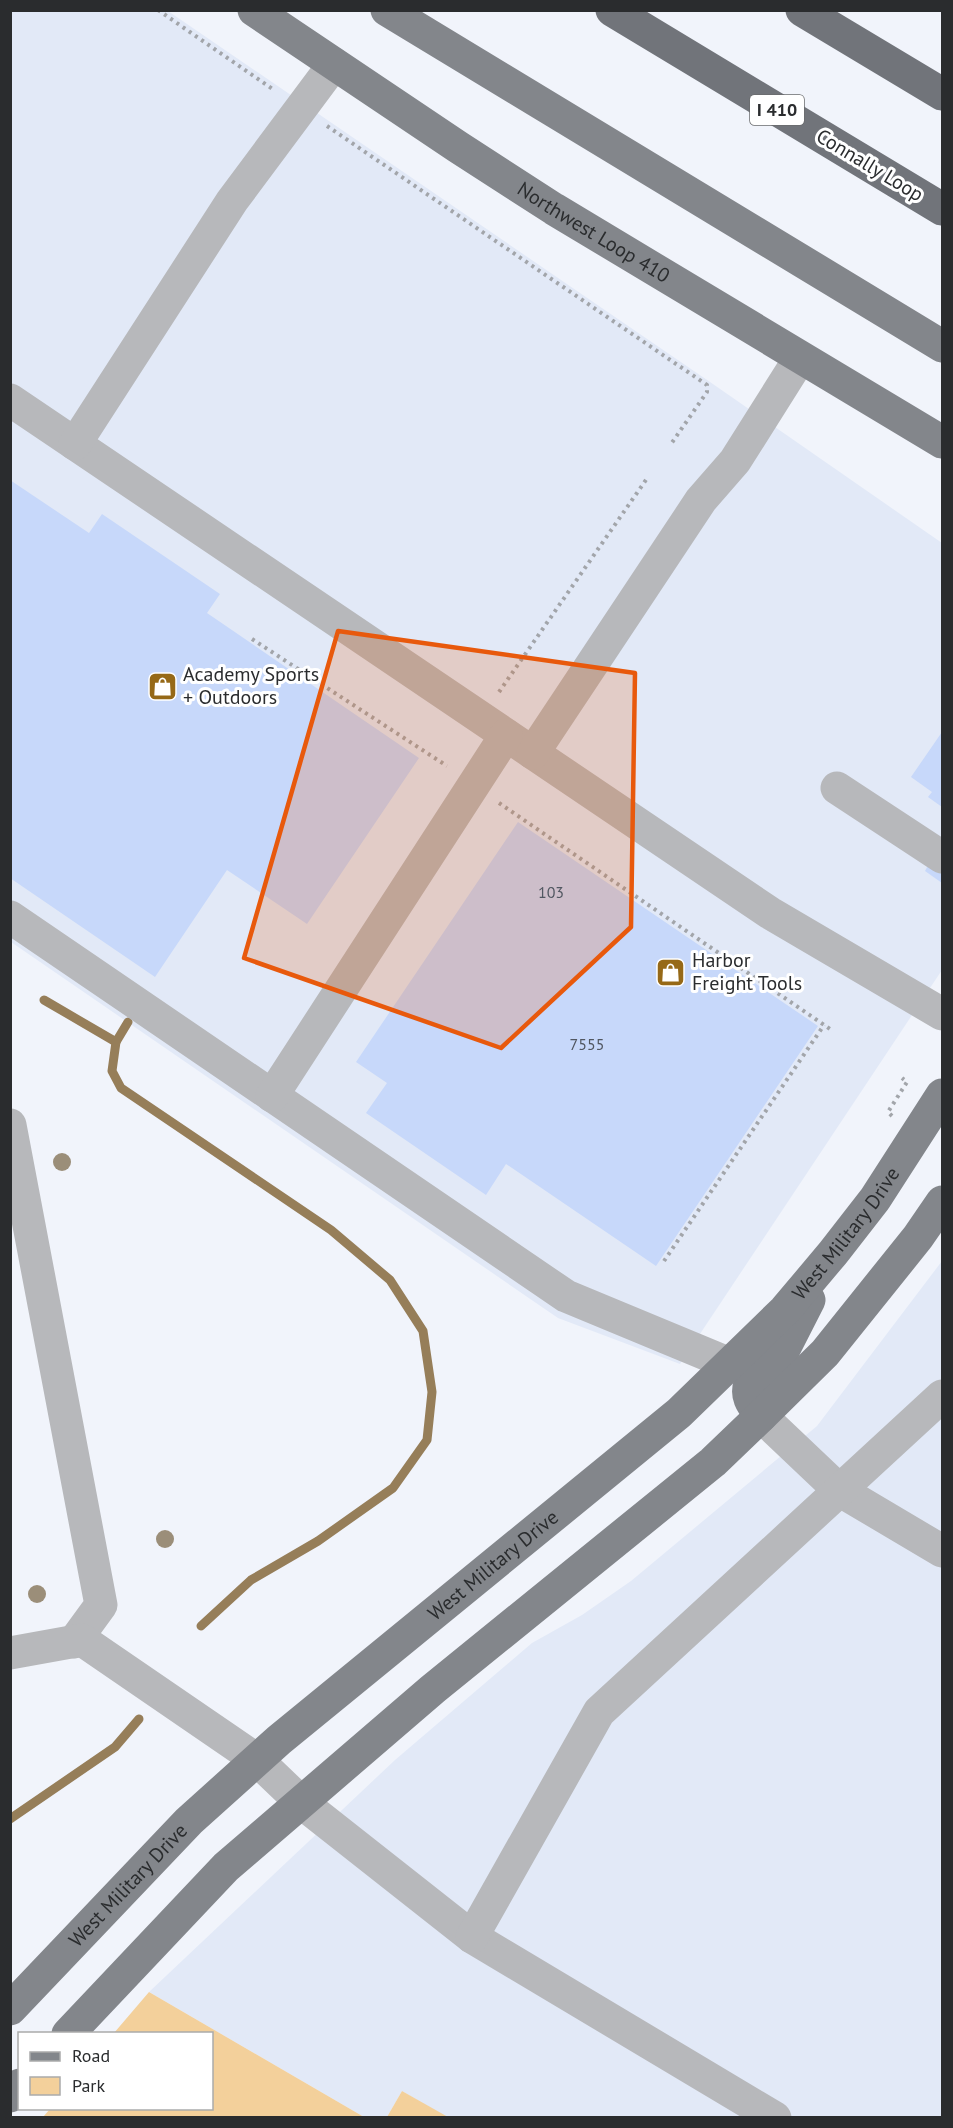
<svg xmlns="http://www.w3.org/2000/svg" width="953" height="2128" font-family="'PT Sans',sans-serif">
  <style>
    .built { fill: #e2e9f7 }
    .green { fill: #f3d09b }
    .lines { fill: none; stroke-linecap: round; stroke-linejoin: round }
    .stream { stroke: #967e59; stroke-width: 9 }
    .building { fill: #c7d8fa }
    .path { stroke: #a2a5aa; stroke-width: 4; stroke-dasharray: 3 4.5; stroke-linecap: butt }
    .minor { stroke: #b7b8bb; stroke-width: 33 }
    .major { stroke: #83868b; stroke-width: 33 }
    .highway { stroke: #71747a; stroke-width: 33 }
    .tree { fill: #9b8e79 }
    .marked { fill: #e8590c; fill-opacity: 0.2; stroke: #e8590c; stroke-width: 4.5; stroke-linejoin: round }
    .labels { text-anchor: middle; stroke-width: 6; stroke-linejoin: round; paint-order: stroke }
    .number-label { font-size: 16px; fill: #515761 }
    .shield { fill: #fff; stroke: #6a6b6d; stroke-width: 1.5 }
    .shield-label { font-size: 18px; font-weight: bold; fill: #2a2c2e }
    .street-label { font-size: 20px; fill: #2a2c2e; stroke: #fff }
    .poi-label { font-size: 20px; fill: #2a2c2e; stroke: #fff; text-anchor: start }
  </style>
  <rect width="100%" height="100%" fill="#f1f4fb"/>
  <g class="built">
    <polygon points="11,11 168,11 710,382 942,543 942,970 680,1364 558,1318 11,942"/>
    <polygon points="942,1261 942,2117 448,2118 402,2091 387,2117 364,2117 149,1992 395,1760 532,1643 582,1615 631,1581 817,1426"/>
  </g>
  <g class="green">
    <polygon points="149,1992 364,2117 43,2117 50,2109 212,2108 212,2034 114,2033"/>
    <polygon points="402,2091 448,2117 387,2117"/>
  </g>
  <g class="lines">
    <g class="stream">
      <polyline points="44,1000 116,1042"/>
      <polyline points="128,1022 116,1042 112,1071 121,1088 331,1230 390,1280 423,1331 432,1392 427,1440 393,1488 318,1541 251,1580 201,1626"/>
      <polyline points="10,1819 115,1747 139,1719"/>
    </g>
  </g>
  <g class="building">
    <polygon points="10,480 89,533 102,514 220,594 207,613 419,758 307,924 227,870 155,977 10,878"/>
    <polygon points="942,732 942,807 928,797 932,792 911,777"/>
    <polygon points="518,822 818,1026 656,1266 506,1164 486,1195 366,1113 387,1083 356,1062"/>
    <polygon points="942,840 942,883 925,871"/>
  </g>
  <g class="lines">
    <g class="path">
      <polyline points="158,10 274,90"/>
      <polyline points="327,126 707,385 707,392 671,444"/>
      <polyline points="252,639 447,766"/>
      <polyline points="499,692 648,477"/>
      <polyline points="499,803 833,1031"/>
      <polyline points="892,1116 888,1112 907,1082 902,1078"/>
      <polyline points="664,1261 824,1025"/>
    </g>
    <g class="minor">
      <polyline points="10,400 770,913 942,1014"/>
      <polyline points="75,444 232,201 334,64"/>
      <polyline points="533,753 701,500 735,461 800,358"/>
      <polyline points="837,788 942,857"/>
      <polyline points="10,917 566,1296 730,1364"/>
      <polyline points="272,1096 506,735"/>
      <polyline points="10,1125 101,1605 74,1642"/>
      <polyline points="761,1416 839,1490 942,1551"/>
      <polyline points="10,1653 82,1640 257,1760 302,1803 472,1937 775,2118"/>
      <polyline points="472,1937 599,1712 942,1396"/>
    </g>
    <g class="major">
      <path id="s1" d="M 254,10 L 458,147 L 554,209 L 942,442"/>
      <polyline points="387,10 942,346"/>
      <path d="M 761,1416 C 754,1406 745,1397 750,1384 L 783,1351 L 809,1300"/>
      <path id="s2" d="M 10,2009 L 189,1821 L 279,1740 L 679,1413 L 785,1310 L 833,1253 L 875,1199 L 942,1095"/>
      <polyline points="68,2034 226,1867 433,1689 713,1462 761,1416 825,1353 918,1237 942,1202"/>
      <polyline points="10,2096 20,2085"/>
    </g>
    <g class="highway">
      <polyline points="612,10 942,209"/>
      <polyline points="802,10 942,94"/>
    </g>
  </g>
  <g class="tree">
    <circle cx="62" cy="1162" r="9"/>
    <circle cx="165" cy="1539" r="9"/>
    <circle cx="37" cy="1594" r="9"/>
  </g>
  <path class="marked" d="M 338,631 L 635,673 L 631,927 L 501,1048 L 244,958 Z"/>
  <defs>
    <symbol id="shop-square" viewBox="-11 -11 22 22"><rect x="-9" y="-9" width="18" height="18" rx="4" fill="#966917" stroke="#fff"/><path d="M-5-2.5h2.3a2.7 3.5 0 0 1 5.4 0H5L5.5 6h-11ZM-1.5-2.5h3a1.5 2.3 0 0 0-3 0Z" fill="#fff"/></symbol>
  </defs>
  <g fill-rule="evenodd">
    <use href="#shop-square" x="146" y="670" width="33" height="33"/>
    <use href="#shop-square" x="654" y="956" width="33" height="33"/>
  </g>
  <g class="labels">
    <g class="number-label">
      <text x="551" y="898">103</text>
      <text x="587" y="1050">7555</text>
    </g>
    <rect class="shield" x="750" y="95" width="54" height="30" rx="4.5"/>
    <g class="shield-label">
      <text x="777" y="116">I 410</text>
    </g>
    <g class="street-label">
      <text transform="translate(870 165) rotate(31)" y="7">Connally Loop</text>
      <text dy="7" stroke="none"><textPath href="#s1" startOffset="406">Northwest Loop 410</textPath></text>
      <text dy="7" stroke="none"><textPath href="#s2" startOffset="1143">West Military Drive</textPath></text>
      <text dy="7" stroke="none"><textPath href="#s2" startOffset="657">West Military Drive</textPath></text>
      <text dy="7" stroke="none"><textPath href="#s2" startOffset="171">West Military Drive</textPath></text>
    </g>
    <g class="poi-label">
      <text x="183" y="681">Academy Sports<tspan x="183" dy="23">+ Outdoors</tspan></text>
      <text x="692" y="967">Harbor<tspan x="692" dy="23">Freight Tools</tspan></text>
    </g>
  </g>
  <rect width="953" height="2128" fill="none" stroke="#2a2c2e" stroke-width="24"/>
  <rect x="18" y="2032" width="195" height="78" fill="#ffffff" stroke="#aaabab" stroke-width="1.5"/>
  <rect x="30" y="2052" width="30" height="9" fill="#83868b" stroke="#aaabab" stroke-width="1.5"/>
  <text x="72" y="2062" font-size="18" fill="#2a2c2e">Road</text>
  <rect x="30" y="2077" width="30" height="18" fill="#f3d09b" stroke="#aaabab" stroke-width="1.5"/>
  <text x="72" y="2092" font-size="18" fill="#2a2c2e">Park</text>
</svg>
